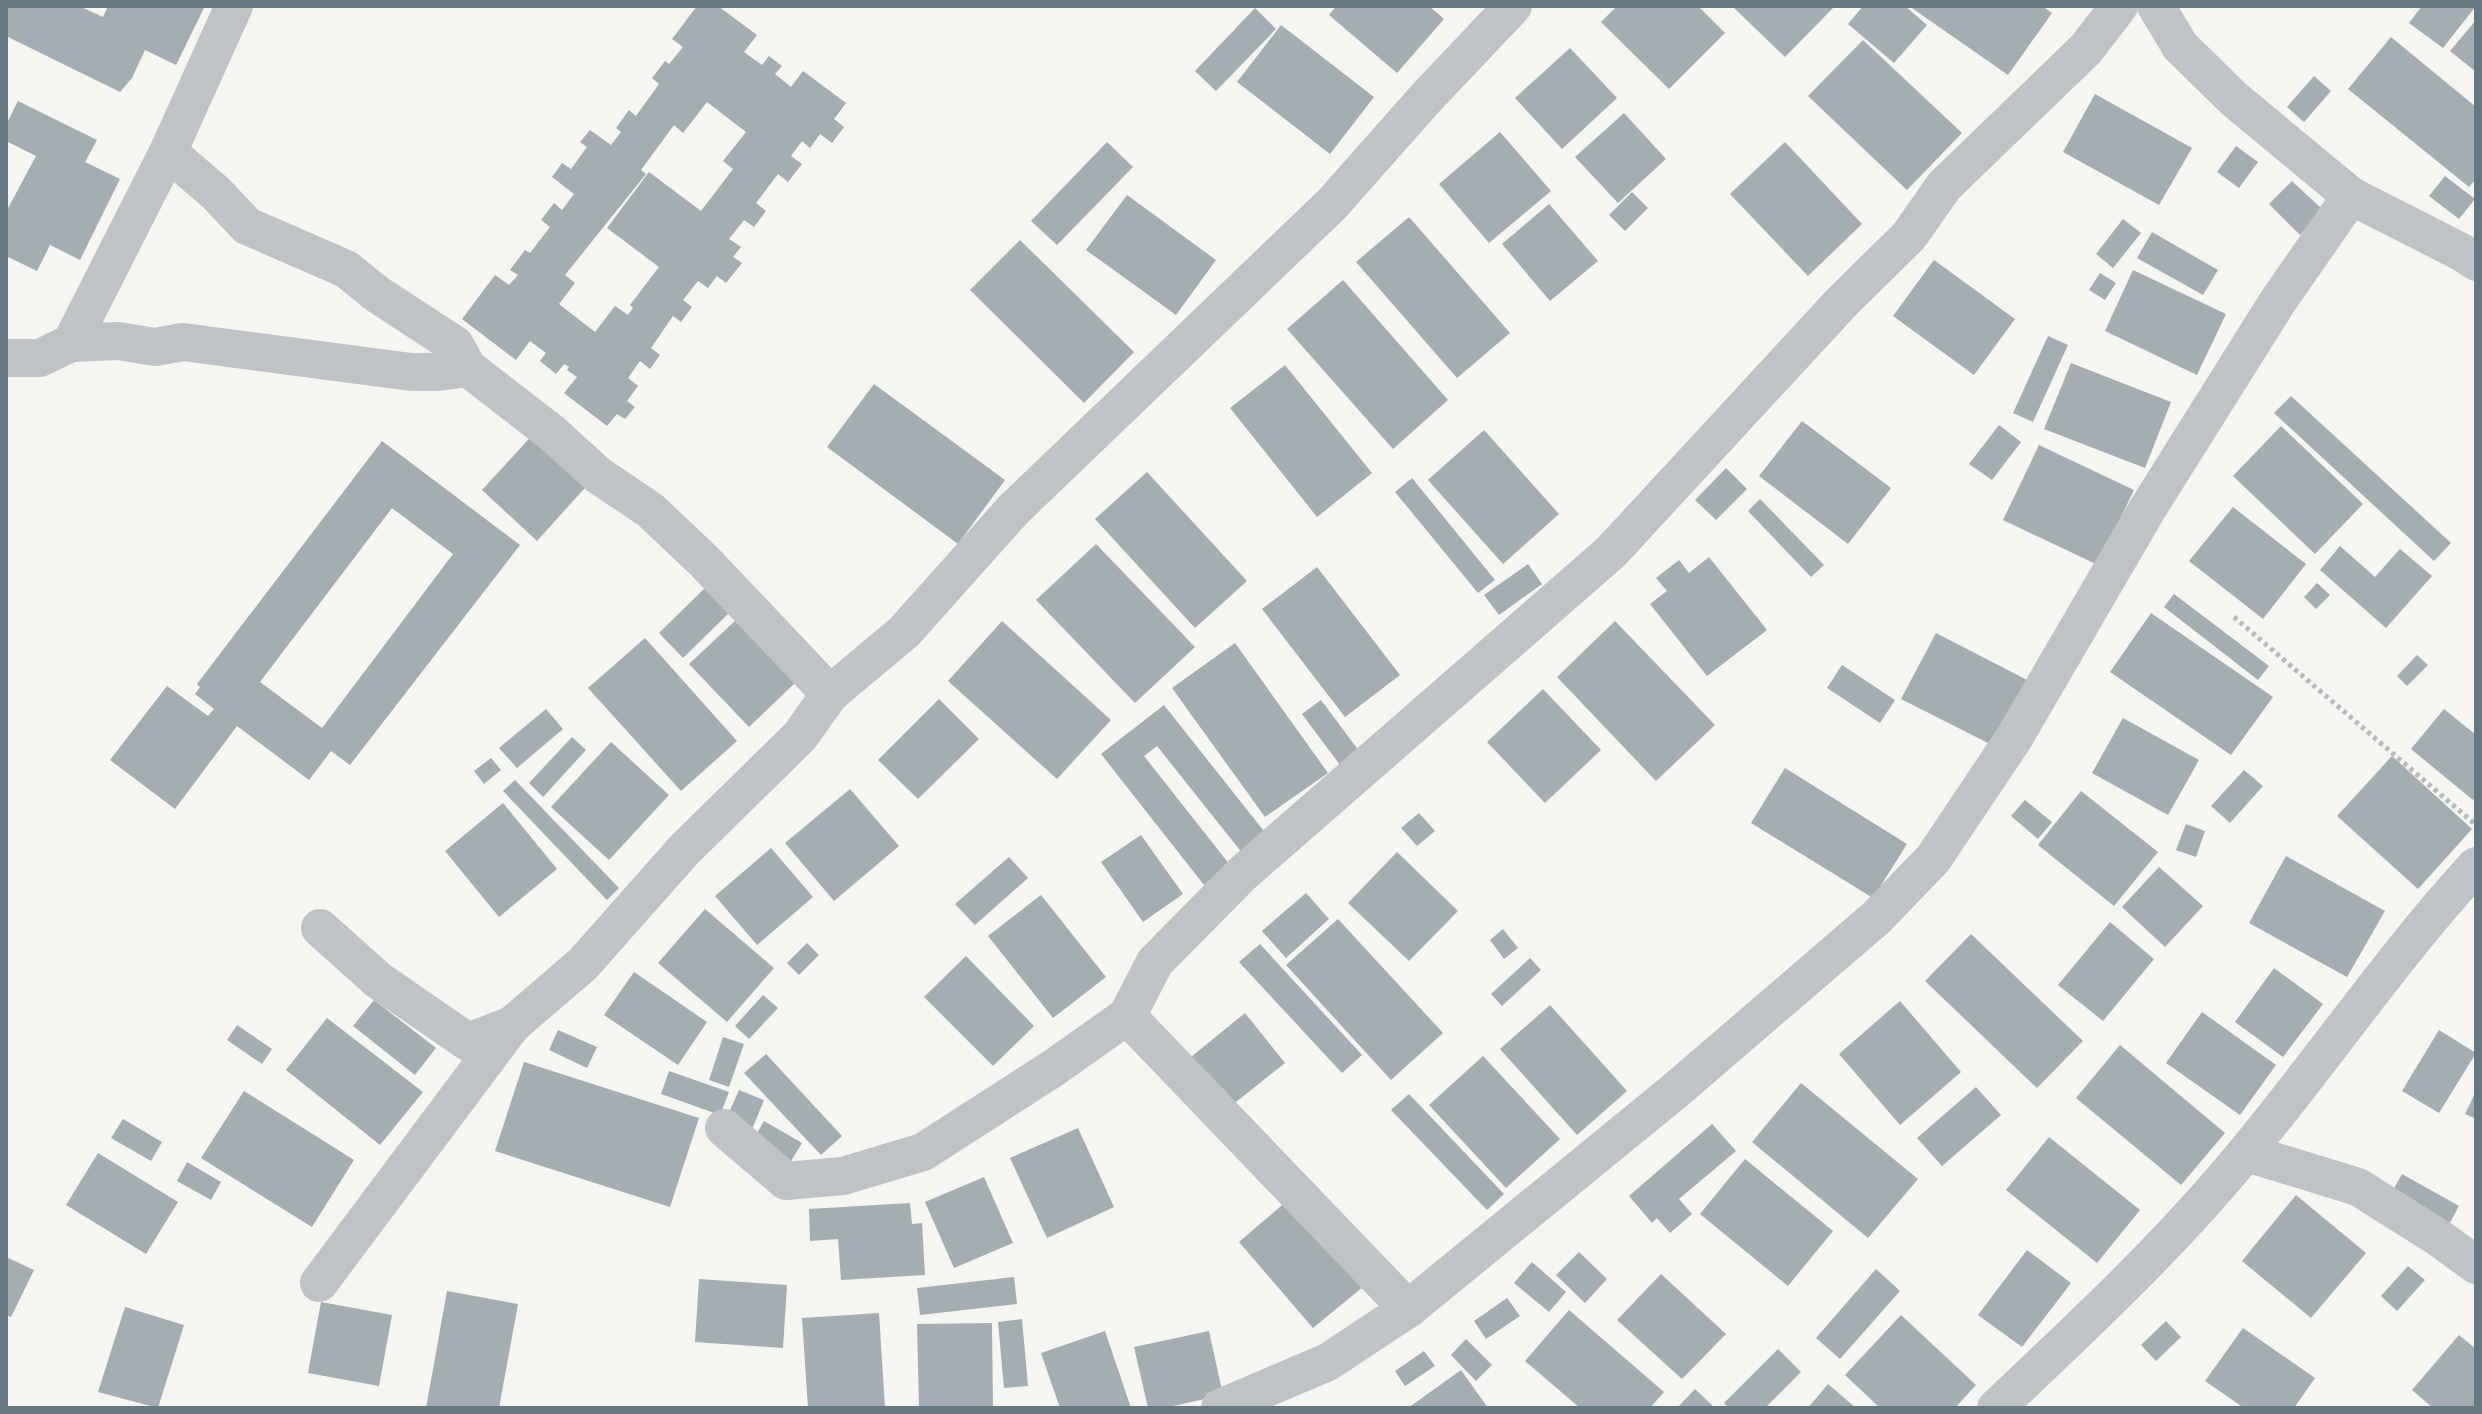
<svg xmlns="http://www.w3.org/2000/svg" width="2482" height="1414" font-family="'Varela Round',sans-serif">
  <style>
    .building { fill: #a4adb2; fill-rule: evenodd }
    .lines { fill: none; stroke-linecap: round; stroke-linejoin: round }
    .path { stroke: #b7babc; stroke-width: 5; stroke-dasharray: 4 4; stroke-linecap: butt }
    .street { stroke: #bfc3c6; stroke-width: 38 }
  </style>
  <rect width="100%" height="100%" fill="#f5f5f2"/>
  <g class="building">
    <polygon points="6,6 79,6 103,17 108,6 205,6 176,65 145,50 132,78 120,92 6,36"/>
    <path d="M 697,6 L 718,6 L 757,35 L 744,52 L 762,65 L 769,56 L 782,66 L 775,74 L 791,87 L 803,71 L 846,103 L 834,119 L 844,127 L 832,143 L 820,134 L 810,148 L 802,141 L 791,156 L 802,164 L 788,182 L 778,174 L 756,203 L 766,211 L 754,227 L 744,220 L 729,239 L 741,247 L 733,257 L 742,263 L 726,283 L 717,276 L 708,288 L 698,281 L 683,300 L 692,307 L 681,322 L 673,316 L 651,348 L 660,355 L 650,369 L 640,361 L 628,378 L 638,386 L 627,401 L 635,407 L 625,419 L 617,414 L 607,426 L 564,393 L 577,377 L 567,370 L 569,367 L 564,364 L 556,374 L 540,361 L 546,353 L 530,341 L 516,360 L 462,319 L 495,275 L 509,285 L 518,275 L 510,270 L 525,250 L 530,253 L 550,227 L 541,220 L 554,203 L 562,210 L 574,194 L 552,177 L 562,163 L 571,169 L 587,147 L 580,142 L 590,130 L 611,145 L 621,132 L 616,128 L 629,110 L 636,116 L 659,84 L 652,78 L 665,61 L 669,64 L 683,47 L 672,39 ZM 707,102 L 746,132 L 723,161 L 733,169 L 701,211 L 649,172 L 607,228 L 659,267 L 630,305 L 633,308 L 628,315 L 615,306 L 595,332 L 559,304 L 575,283 L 565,275 L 646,174 L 641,170 L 674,125 L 683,133 Z"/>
    <polygon points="1336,6 1429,6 1444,19 1397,73 1329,15"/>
    <polygon points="1617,6 1698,6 1725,33 1669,89 1601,22"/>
    <polygon points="1732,6 1835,6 1785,57"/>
    <polygon points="1863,6 1905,6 1927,25 1894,63 1848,24"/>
    <polygon points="1909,6 2042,6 2052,13 2008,75"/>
    <polygon points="2422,6 2476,6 2443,48 2409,23"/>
    <polygon points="1255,8 1276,29 1216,91 1195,71"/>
    <polygon points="2476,20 2476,72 2450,51"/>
    <polygon points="1281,25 1374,97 1330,154 1237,82"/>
    <polygon points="2391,37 2476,107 2476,179 2469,187 2348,89"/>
    <polygon points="1863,40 1962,133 1907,190 1808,96"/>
    <polygon points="1570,48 1617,98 1562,149 1515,98"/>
    <polygon points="2314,76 2331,91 2304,122 2287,107"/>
    <polygon points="2095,94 2192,148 2159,205 2063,152"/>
    <polygon points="18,101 97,140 85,162 120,179 80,260 50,245 37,271 6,256 6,212 36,156 6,141 6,125"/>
    <polygon points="1624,113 1666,159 1618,203 1575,157"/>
    <polygon points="1500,132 1551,191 1489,243 1439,184"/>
    <polygon points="1107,142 1133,167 1057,245 1031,221"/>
    <polygon points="1785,142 1862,224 1808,276 1730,194"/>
    <polygon points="2236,146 2258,162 2239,188 2217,172"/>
    <polygon points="2445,176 2475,199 2459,219 2429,196"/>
    <polygon points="2292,181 2323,210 2300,235 2269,204"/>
    <polygon points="1632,192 1648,208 1625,231 1609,215"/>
    <polygon points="1127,195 1216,260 1176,315 1086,250"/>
    <polygon points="1549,204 1598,261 1550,301 1502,244"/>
    <polygon points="1409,217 1510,333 1457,378 1356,262"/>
    <polygon points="2123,219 2141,233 2113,268 2096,254"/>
    <polygon points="2152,232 2218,270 2203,295 2137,258"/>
    <polygon points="1020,240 1134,352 1084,403 970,290"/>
    <polygon points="1934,260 2015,319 1974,375 1893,316"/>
    <polygon points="2133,270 2226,314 2197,375 2105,331"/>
    <polygon points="2100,273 2116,283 2105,300 2089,290"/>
    <polygon points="1343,280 1448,400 1393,449 1287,329"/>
    <polygon points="2048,336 2068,345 2033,422 2013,413"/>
    <polygon points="2071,363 2171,402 2145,468 2044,429"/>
    <polygon points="1285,365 1372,473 1317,517 1230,408"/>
    <polygon points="874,384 1005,480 958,544 827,447"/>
    <polygon points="2291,396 2451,543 2434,561 2274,413"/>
    <polygon points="1802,421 1891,488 1848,544 1759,476"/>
    <polygon points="1999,425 2021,442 1992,480 1969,464"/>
    <polygon points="2281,426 2363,504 2315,554 2233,476"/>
    <polygon points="537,430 592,480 537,541 482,490"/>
    <polygon points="1484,430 1559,514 1503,564 1428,480"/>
    <path d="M 382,441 L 520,545 L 350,765 L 331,751 L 309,780 L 237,726 L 175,809 L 110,760 L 167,686 L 208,716 L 214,709 L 195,694 L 200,687 L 197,684 ZM 392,508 L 453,554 L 322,728 L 260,682 Z"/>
    <polygon points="2039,445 2134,490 2098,565 2003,520"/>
    <polygon points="1726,468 1747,489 1716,520 1695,500"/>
    <polygon points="1147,472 1247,581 1195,628 1095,519"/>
    <polygon points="1412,478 1495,580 1478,593 1395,492"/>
    <polygon points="1760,499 1824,565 1811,577 1748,511"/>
    <polygon points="2233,507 2306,564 2263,619 2189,561"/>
    <polygon points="1096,544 1195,647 1135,703 1036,600"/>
    <polygon points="2340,546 2375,577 2400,549 2432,576 2386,628 2320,570"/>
    <polygon points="1709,557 1767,630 1707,676 1650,604 1667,591 1656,578 1679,560 1689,573"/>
    <polygon points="1528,564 1542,584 1499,615 1484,595"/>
    <polygon points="1317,567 1400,675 1345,717 1262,609"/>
    <polygon points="2317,583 2330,595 2316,609 2304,597"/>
    <polygon points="705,588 729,613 683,658 659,633"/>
    <polygon points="2174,594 2269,666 2258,680 2164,607"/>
    <polygon points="2151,613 2273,697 2231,755 2110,672"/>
    <polygon points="736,620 796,682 749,727 689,664"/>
    <polygon points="1002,621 1111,720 1057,779 948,681"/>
    <polygon points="1615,621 1715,725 1656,781 1557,677"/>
    <polygon points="1936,633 2027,680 1992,745 1901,699"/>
    <polygon points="645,638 737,741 681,791 588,688"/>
    <polygon points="1235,643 1328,773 1265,817 1172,688"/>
    <polygon points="2417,655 2428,665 2407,686 2397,676"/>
    <polygon points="1842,665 1895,700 1880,723 1827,688"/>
    <polygon points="1543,689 1601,750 1545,803 1487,742"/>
    <polygon points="939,699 979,739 918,799 878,760"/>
    <polygon points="1321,700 1362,755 1343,769 1302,714"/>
    <polygon points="1164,705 1267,835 1243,854 1157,746 1144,756 1230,865 1204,885 1101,754"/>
    <polygon points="546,709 563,729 517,768 499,748"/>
    <polygon points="2444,709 2476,735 2476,796 2473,800 2411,749"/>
    <polygon points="2123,718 2199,760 2168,815 2092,773"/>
    <polygon points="572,737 586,750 543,797 529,783"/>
    <polygon points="611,742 669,795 609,860 551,807"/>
    <polygon points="2392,756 2472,829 2418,889 2337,816"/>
    <polygon points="491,758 501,770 484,784 474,771"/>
    <polygon points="1785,768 1907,844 1873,898 1751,823"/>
    <polygon points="2244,770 2263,786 2230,823 2211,806"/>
    <polygon points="515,780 619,888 607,900 503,791"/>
    <polygon points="850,789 899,846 834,901 785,843"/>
    <polygon points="2081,791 2158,852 2114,906 2038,845"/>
    <polygon points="2025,800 2052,822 2038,839 2011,816"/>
    <polygon points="503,803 557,869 499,917 445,851"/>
    <polygon points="1419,813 1435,831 1417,846 1401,828"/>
    <polygon points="2186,824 2205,831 2196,857 2176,850"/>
    <polygon points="1141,835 1183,894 1143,922 1101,862"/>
    <polygon points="771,848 813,897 757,945 715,896"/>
    <polygon points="1397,852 1458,911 1409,961 1348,903"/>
    <polygon points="2286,856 2385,911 2347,977 2249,923"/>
    <polygon points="1009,857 1028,878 975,925 955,904"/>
    <polygon points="2159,867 2203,906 2165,947 2122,907"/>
    <polygon points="1306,893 1329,919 1286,958 1262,931"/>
    <polygon points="1041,895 1106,977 1053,1018 988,936"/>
    <polygon points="705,909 774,968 727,1022 658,963"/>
    <polygon points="1338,919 1443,1033 1391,1080 1286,965"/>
    <polygon points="2110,922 2154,959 2103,1021 2058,985"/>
    <polygon points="1503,929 1518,948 1504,959 1490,940"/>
    <polygon points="1971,934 2083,1041 2037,1088 1925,981"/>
    <polygon points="807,943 819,955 799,975 787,963"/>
    <polygon points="1260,944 1362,1055 1342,1073 1239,962"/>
    <polygon points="966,956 1034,1026 993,1066 924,997"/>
    <polygon points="1530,958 1541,970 1502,1006 1491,994"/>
    <polygon points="2274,968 2323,1004 2283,1057 2235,1022"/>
    <polygon points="634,972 707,1022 678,1065 604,1015"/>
    <polygon points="763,995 778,1008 749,1039 735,1026"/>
    <polygon points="374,1000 436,1048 415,1075 353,1026"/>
    <polygon points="1900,1001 1961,1072 1900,1125 1839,1054"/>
    <polygon points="1550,1005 1627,1091 1577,1135 1500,1049"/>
    <polygon points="2202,1012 2276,1065 2240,1115 2166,1063"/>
    <polygon points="1245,1013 1285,1063 1231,1106 1191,1057"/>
    <polygon points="327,1018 423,1092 380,1145 286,1070"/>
    <polygon points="237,1025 272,1049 262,1064 227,1040"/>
    <polygon points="558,1030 597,1047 587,1068 549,1050"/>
    <polygon points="2439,1030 2476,1053 2439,1113 2402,1091"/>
    <polygon points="723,1037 744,1044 729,1087 709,1080"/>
    <polygon points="2120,1045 2225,1133 2181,1185 2076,1098"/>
    <polygon points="766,1054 842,1136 821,1155 744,1073"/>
    <polygon points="1483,1056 1560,1139 1506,1188 1429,1105"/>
    <polygon points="524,1062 699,1118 670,1207 495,1151"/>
    <polygon points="669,1071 729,1092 720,1115 661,1094"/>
    <polygon points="1801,1083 1918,1179 1868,1238 1752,1142"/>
    <polygon points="1976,1087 2001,1115 1942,1166 1917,1138"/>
    <polygon points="739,1090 764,1100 749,1137 723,1126"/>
    <polygon points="244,1091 354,1160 312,1227 201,1158"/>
    <polygon points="2476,1091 2476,1119 2465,1114"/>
    <polygon points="1409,1094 1504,1194 1487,1210 1391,1110"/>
    <polygon points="123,1119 162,1142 151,1161 111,1138"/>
    <polygon points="764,1121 802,1143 791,1161 753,1140"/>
    <polygon points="1712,1124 1736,1151 1679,1199 1692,1214 1670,1233 1657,1218 1652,1223 1629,1196"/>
    <polygon points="1078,1128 1114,1207 1047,1238 1010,1158"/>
    <polygon points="2049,1137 2140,1210 2097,1263 2006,1190"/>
    <polygon points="98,1153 178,1202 146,1254 66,1205"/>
    <polygon points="1745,1159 1833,1231 1788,1286 1700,1214"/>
    <polygon points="187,1162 221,1182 211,1200 177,1181"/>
    <polygon points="2402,1174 2459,1206 2446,1230 2388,1199"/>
    <polygon points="984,1177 1013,1243 954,1268 925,1202"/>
    <polygon points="1295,1194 1369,1282 1313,1328 1239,1242"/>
    <polygon points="2296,1195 2366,1253 2311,1318 2242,1261"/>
    <polygon points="910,1203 912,1224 922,1223 925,1275 841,1280 838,1239 810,1241 809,1209"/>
    <polygon points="2027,1250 2071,1283 2022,1347 1978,1315"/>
    <polygon points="1579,1252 1607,1279 1585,1303 1556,1275"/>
    <polygon points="6,1257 34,1270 11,1317 6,1315"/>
    <polygon points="1532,1262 1566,1292 1549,1312 1514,1283"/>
    <polygon points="2408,1266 2425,1280 2397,1311 2381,1296"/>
    <polygon points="1876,1269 1900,1291 1840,1359 1816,1338"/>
    <polygon points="1661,1274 1726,1334 1682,1379 1617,1320"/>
    <polygon points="1014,1277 1017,1304 920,1315 917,1288"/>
    <polygon points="699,1279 787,1285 783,1348 695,1342"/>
    <polygon points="447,1291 518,1304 499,1408 426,1408"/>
    <polygon points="1507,1298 1520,1316 1486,1339 1474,1321"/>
    <polygon points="321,1302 392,1315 379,1386 308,1373"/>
    <polygon points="125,1307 184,1325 158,1408 98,1392"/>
    <polygon points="1569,1310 1664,1392 1650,1408 1580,1408 1525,1361"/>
    <polygon points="879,1313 885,1408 808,1408 802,1318"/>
    <polygon points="1901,1315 1976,1385 1955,1408 1880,1408 1845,1375"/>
    <polygon points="1022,1319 1028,1386 1004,1388 998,1322"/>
    <polygon points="2166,1321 2181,1337 2156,1361 2141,1345"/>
    <polygon points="992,1323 993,1408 919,1408 917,1324"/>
    <polygon points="2243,1328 2315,1378 2294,1408 2244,1408 2205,1381"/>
    <polygon points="1105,1331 1131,1408 1060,1408 1041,1353"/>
    <polygon points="1209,1331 1223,1395 1164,1408 1148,1408 1134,1347"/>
    <polygon points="2459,1335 2476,1349 2476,1408 2433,1408 2412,1390"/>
    <polygon points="1466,1339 1492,1365 1476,1381 1451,1355"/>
    <polygon points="1778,1349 1801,1372 1765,1408 1729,1408 1724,1403"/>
    <polygon points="1424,1351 1435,1366 1405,1386 1395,1371"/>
    <polygon points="1461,1370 1488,1408 1408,1408"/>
    <polygon points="1828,1384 1856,1408 1808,1408"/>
    <polygon points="1695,1389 1715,1408 1677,1408"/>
  </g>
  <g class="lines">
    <polyline class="path" points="2234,617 2476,825"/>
    <g class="street">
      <polyline points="2156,6 2180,46 2234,99 2351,196 2463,253 2476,262"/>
      <polyline points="168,152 216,193 247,226 346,269 377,294 455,345 468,368 552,433 598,475 650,510 704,561 830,694"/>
      <polyline points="71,343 118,341 155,347 183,342 411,372 438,372 468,368"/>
      <polyline points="6,358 40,358 71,343 168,152 234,6"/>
      <polyline points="320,928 378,980 468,1042 512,1025 583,964 684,850 800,736 830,694 904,632 1013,510 1332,204 1425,99 1513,6"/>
      <polyline points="1127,1016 1408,1309"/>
      <polyline points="724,1128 786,1181 843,1176 923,1152 1052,1069 1127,1016 1155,962 1242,874 1611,552 1841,303 1909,236 1944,186 2086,49 2119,6"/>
      <polyline points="2247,1153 2358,1187 2439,1238 2476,1265"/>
      <polyline points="319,1283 512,1025"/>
      <polyline points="1220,1408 1328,1362 1408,1309 1676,1090 1876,918 1933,859 2014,738 2148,508 2278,301 2351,196"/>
      <path d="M 1996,1408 C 2083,1326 2171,1244 2247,1151 C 2325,1057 2393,956 2476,866"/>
    </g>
  </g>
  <rect width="2482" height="1414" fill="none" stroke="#667882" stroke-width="16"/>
</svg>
